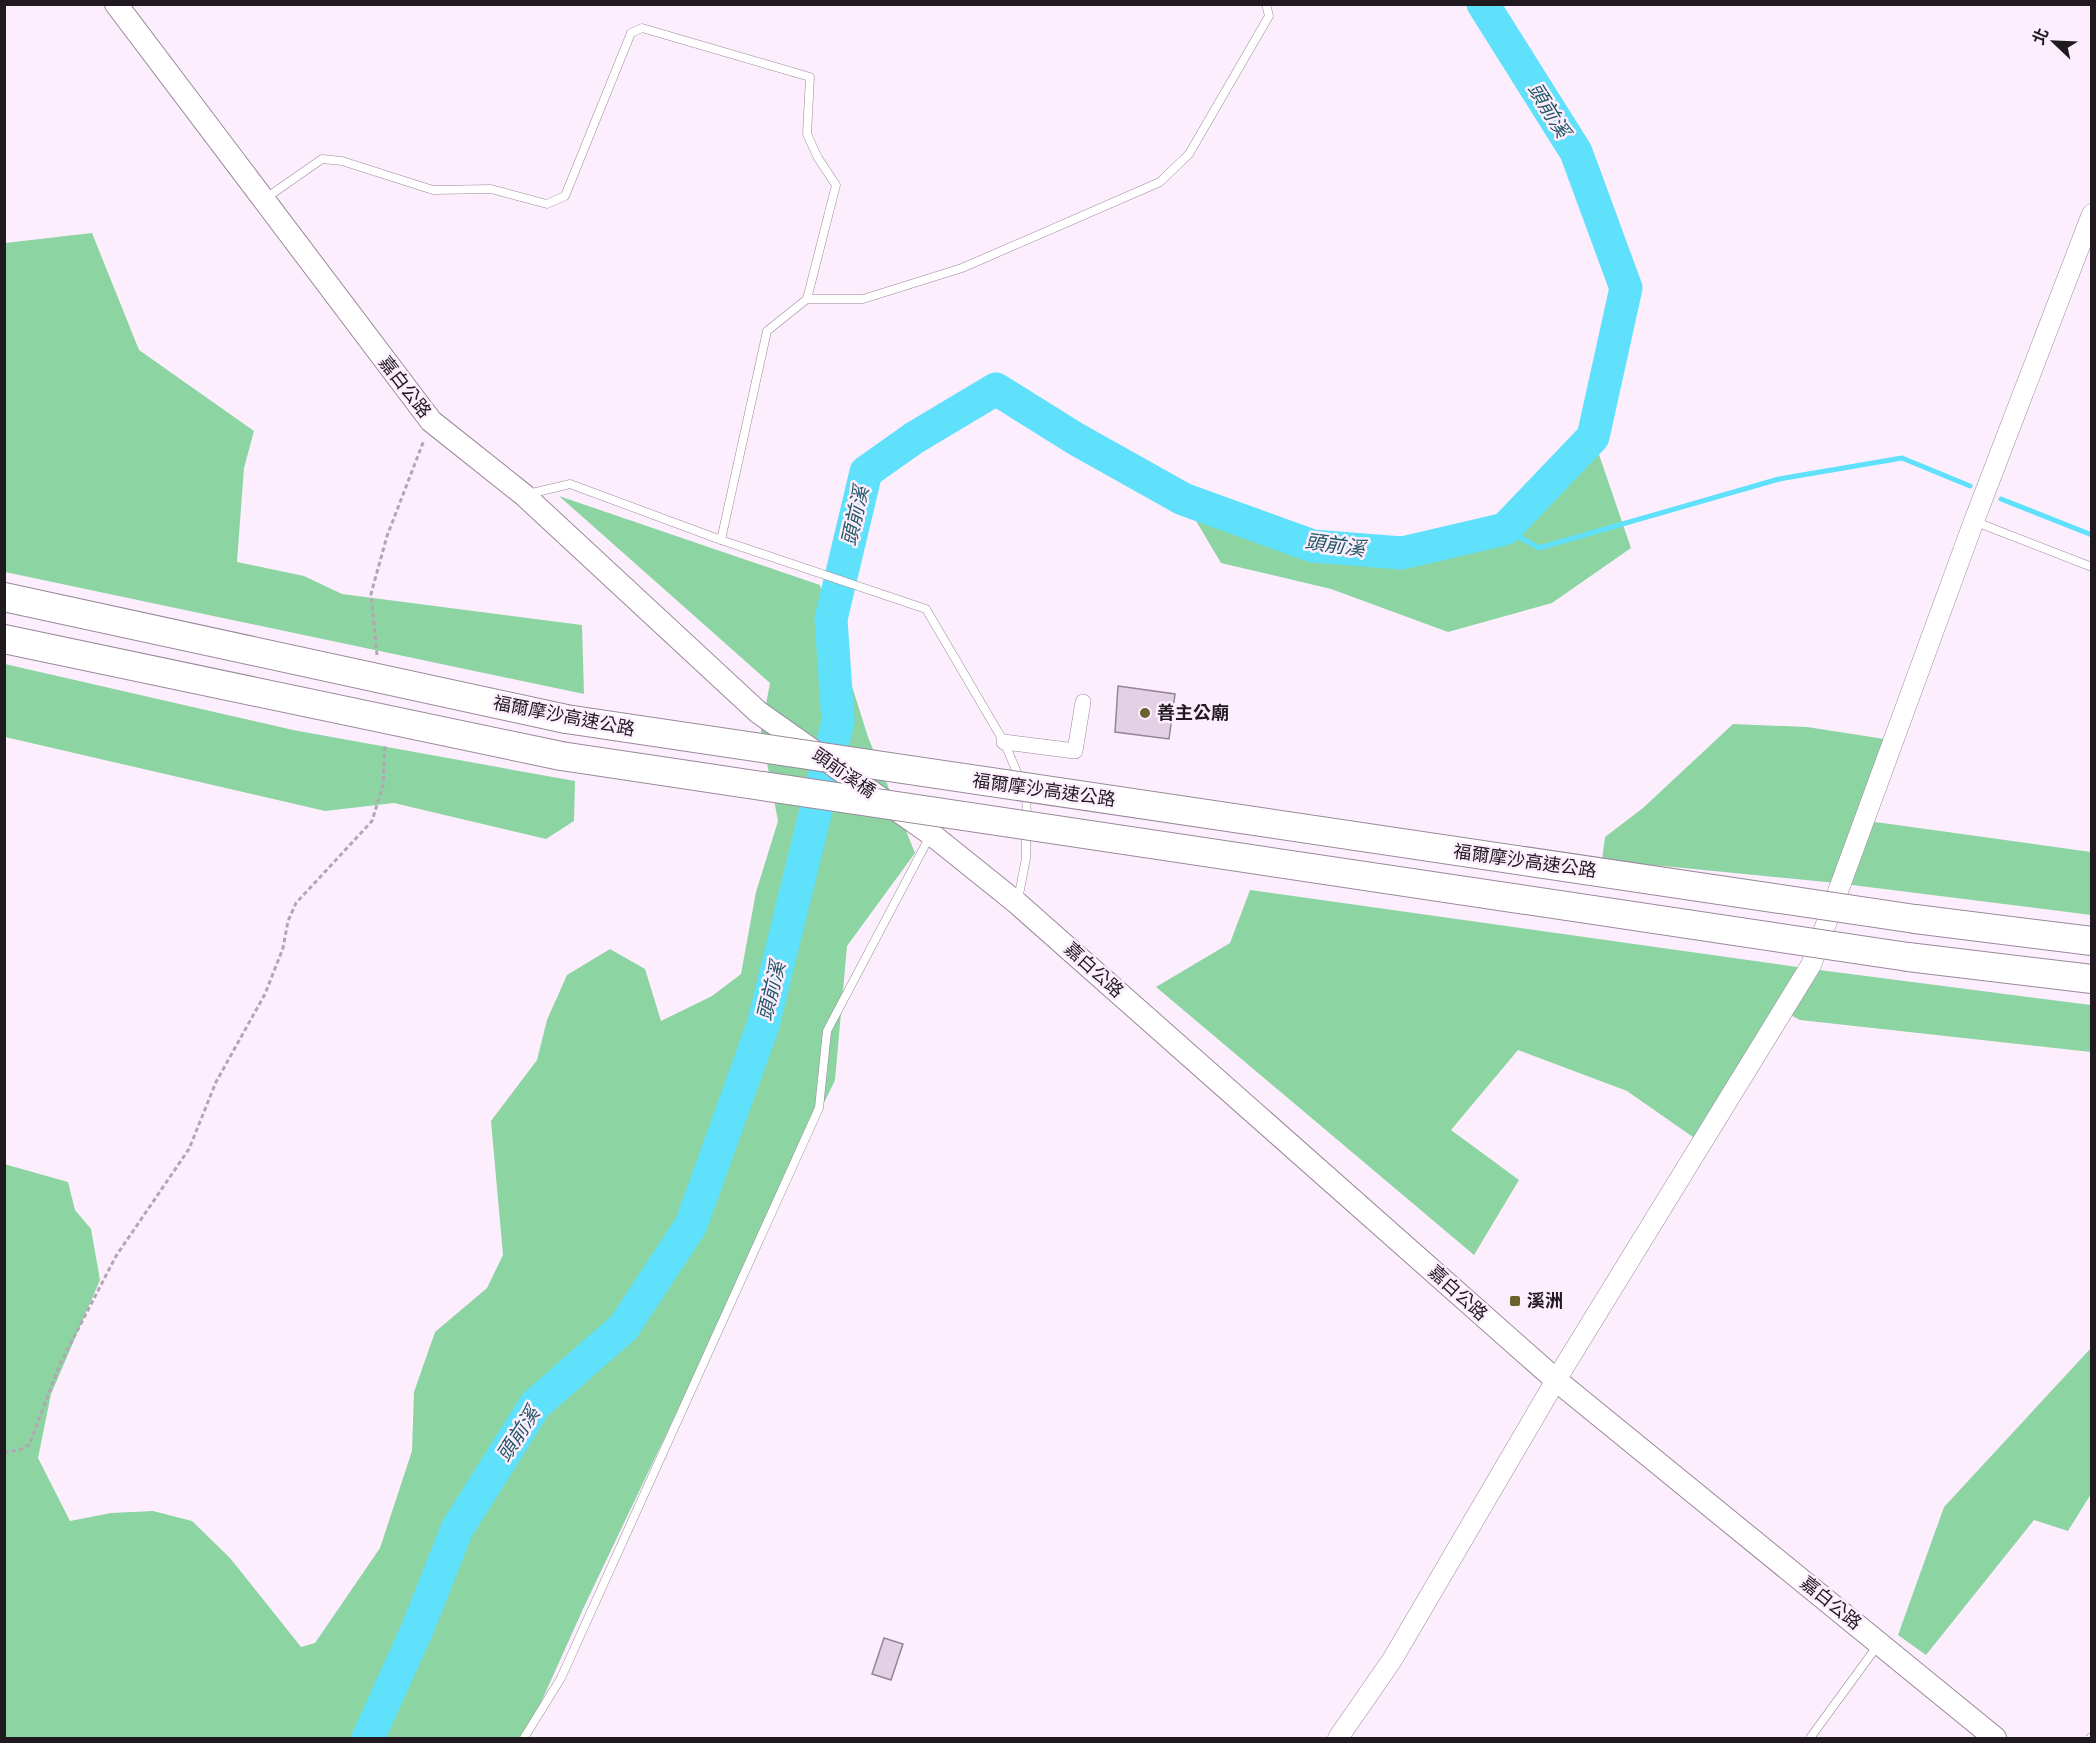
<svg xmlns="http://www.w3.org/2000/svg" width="2096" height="1743" font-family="Signika,'Noto Sans TC',sans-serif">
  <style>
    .green { fill: #8dd4a3 }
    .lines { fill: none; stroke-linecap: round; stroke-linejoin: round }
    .stream { stroke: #5fe0fb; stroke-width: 5 }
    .river { stroke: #5fe0fb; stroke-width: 33 }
    .building { fill: #e2d0e4; stroke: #958497; stroke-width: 1.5 }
    .service-casing { stroke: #9a889b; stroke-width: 9 }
    .minor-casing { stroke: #9a889b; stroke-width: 16 }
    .tertiary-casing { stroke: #9a889b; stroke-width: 21 }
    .secondary-casing { stroke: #9a889b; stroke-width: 24 }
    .motorway-casing { stroke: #9a889b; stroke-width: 30 }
    .path { stroke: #b2a6b3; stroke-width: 3; stroke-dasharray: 4.5 3; stroke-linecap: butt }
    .service { stroke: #fff; stroke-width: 8 }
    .minor { stroke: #fff; stroke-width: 15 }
    .tertiary { stroke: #fff; stroke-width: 20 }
    .secondary { stroke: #fff; stroke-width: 22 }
    .motorway { stroke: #fff; stroke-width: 28 }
    .motorway-bridge-casing { stroke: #9a889b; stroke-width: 30; stroke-linecap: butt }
    .motorway-bridge { stroke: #fff; stroke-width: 28 }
    .poi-dot { fill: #6c612e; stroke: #fdeefe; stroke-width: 2 }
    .labels { text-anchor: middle; stroke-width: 5; stroke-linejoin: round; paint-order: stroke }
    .street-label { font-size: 18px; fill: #201920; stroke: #fdeefe }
    .poi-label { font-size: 18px; font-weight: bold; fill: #201920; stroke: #fdeefe; text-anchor: start }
    .water-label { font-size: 20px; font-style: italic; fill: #235965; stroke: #fdeefe }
  </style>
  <rect width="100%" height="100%" fill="#fdeefe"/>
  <g class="green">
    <polygon points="92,233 139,350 254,431 244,468 237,562 304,576 342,594 582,625 584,694 5,572 5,243"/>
    <polygon points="1593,437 1631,548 1552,603 1448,632 1331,589 1221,563 1183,499 1313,546 1402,553 1505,529"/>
    <polygon points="559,496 820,585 868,737 915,853 847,946 835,1080 583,1609 525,1738 5,1738 4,1164 68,1182 75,1210 91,1229 100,1280 51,1394 38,1458 70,1521 111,1513 153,1511 192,1521 230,1558 301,1647 315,1643 380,1548 412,1451 414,1392 435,1332 487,1288 503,1255 491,1121 537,1060 547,1020 567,975 610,949 645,969 661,1021 712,996 741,974 756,892 778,821 761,731 770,683"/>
    <polygon points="5,664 293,730 575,781 574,821 546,839 394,803 325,811 5,737"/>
    <polygon points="1733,724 1807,727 1891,740 1861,820 2091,852 2091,915 1836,883 1602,860 1605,837 1643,808"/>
    <polygon points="1250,890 1804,968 2091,1005 2091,1052 1800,1020 1779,1009 1700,1142 1627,1091 1518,1050 1451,1130 1519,1180 1474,1255 1156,987 1230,943"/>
    <polygon points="2091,1348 2091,1494 2068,1531 2034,1520 1926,1655 1898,1635 1944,1507"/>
  </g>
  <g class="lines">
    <g class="stream">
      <polyline points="2001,499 2092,535"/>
      <polyline points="1505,529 1539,548 1779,479 1902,458 1970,486"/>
    </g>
    <polyline class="river" points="368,1738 417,1630 457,1529 535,1405 624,1327 691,1225 763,1025 838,721 831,619 866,472 914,438 996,389 1076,439 1183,499 1313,546 1402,553 1505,529 1593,437 1626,288 1576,152 1483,4"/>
  </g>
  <g class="building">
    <polygon points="1118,686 1175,694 1169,739 1115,732"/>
    <polygon points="884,1638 903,1644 891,1680 872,1674"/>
  </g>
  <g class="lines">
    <defs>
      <g id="service">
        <polyline points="266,198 322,159 342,161 433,190 491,189 547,204 565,196 631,33 642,28 810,77 807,134 818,158 836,185 807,299"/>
        <polyline points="528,494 570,484 721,540 926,609 1004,742 1020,779"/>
        <polyline points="1976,522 2092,567"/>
        <polyline points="721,540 767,331 807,299 863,299 962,268 1160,182 1189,154 1269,16 1266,4"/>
        <polyline points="1026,793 1027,819"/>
        <polyline points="1018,900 1026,858 1026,831"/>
        <polyline points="524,1738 561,1678 819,1108 827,1031 930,836"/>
        <polyline points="1810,1738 1878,1645"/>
        <polyline points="2090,1738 2092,1737"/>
      </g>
      <polyline id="minor" points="1004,742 1075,751 1083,702"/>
      <polyline id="tertiary" points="1338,1738 1392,1660 1556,1380 1811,965 1974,521 2092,214"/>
      <polyline id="secondary" points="116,4 431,421 524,495 758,712 931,834 1017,903 1556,1380 1995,1738"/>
      <g id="motorway">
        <polyline points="4,597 566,719"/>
        <polyline points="4,639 561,756"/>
        <polyline points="1915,919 2092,941"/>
        <polyline points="1908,957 2092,979"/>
      </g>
    </defs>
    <use href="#service" class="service-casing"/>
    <use href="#minor" class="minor-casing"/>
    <use href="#tertiary" class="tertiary-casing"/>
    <use href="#secondary" class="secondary-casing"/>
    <use href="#motorway" class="motorway-casing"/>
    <g class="path">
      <polyline points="377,655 371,594 387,536 424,440"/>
      <polyline points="4,1452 19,1450 29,1445 60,1364 116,1256 189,1149 216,1082 265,994 283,948 288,921 296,903 372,821 383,785 385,744"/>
    </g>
    <use href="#service" class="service"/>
    <use href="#minor" class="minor"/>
    <use href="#tertiary" class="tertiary"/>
    <use href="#secondary" class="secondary"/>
    <use href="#motorway" class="motorway"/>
    <defs>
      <g id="motorway-bridge">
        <polyline points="566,719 1915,919"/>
        <polyline points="561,756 1908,957"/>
      </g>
    </defs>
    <use href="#motorway-bridge" class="motorway-bridge-casing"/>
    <use href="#motorway-bridge" class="motorway-bridge"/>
  </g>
  <g class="poi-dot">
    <circle cx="1145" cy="713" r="6"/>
    <rect x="1509" y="1295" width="12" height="12" rx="3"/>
  </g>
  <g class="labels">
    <g class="street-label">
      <text transform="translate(405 387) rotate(52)" y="6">嘉白公路</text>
      <text transform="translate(564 716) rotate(11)" y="6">福爾摩沙高速公路</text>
      <text transform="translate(844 773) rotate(35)" y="6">頭前溪橋</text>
      <text transform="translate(1044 790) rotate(8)" y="6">福爾摩沙高速公路</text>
      <text transform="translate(1525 861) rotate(8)" y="6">福爾摩沙高速公路</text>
      <text transform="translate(1094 970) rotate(42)" y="6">嘉白公路</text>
      <text transform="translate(1458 1293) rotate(42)" y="6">嘉白公路</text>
      <text transform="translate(1831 1603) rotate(39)" y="6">嘉白公路</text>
    </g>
    <g class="poi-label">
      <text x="1157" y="719">善主公廟</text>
      <text x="1527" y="1307">溪洲</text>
    </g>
    <g class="water-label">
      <text transform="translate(1549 110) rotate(58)" y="7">頭前溪</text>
      <text transform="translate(855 516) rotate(-77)" y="7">頭前溪</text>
      <text transform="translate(1335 545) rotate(8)" y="7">頭前溪</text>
      <text transform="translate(771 991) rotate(-76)" y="7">頭前溪</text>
      <text transform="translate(518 1434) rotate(-57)" y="7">頭前溪</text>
    </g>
  </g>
  <rect width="2096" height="1743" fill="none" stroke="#201920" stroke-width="12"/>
  <g transform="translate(2054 42) rotate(293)" stroke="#fdeefe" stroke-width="4.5" paint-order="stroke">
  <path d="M0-4.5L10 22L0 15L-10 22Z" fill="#201920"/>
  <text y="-9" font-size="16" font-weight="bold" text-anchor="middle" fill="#201920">北</text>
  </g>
</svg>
